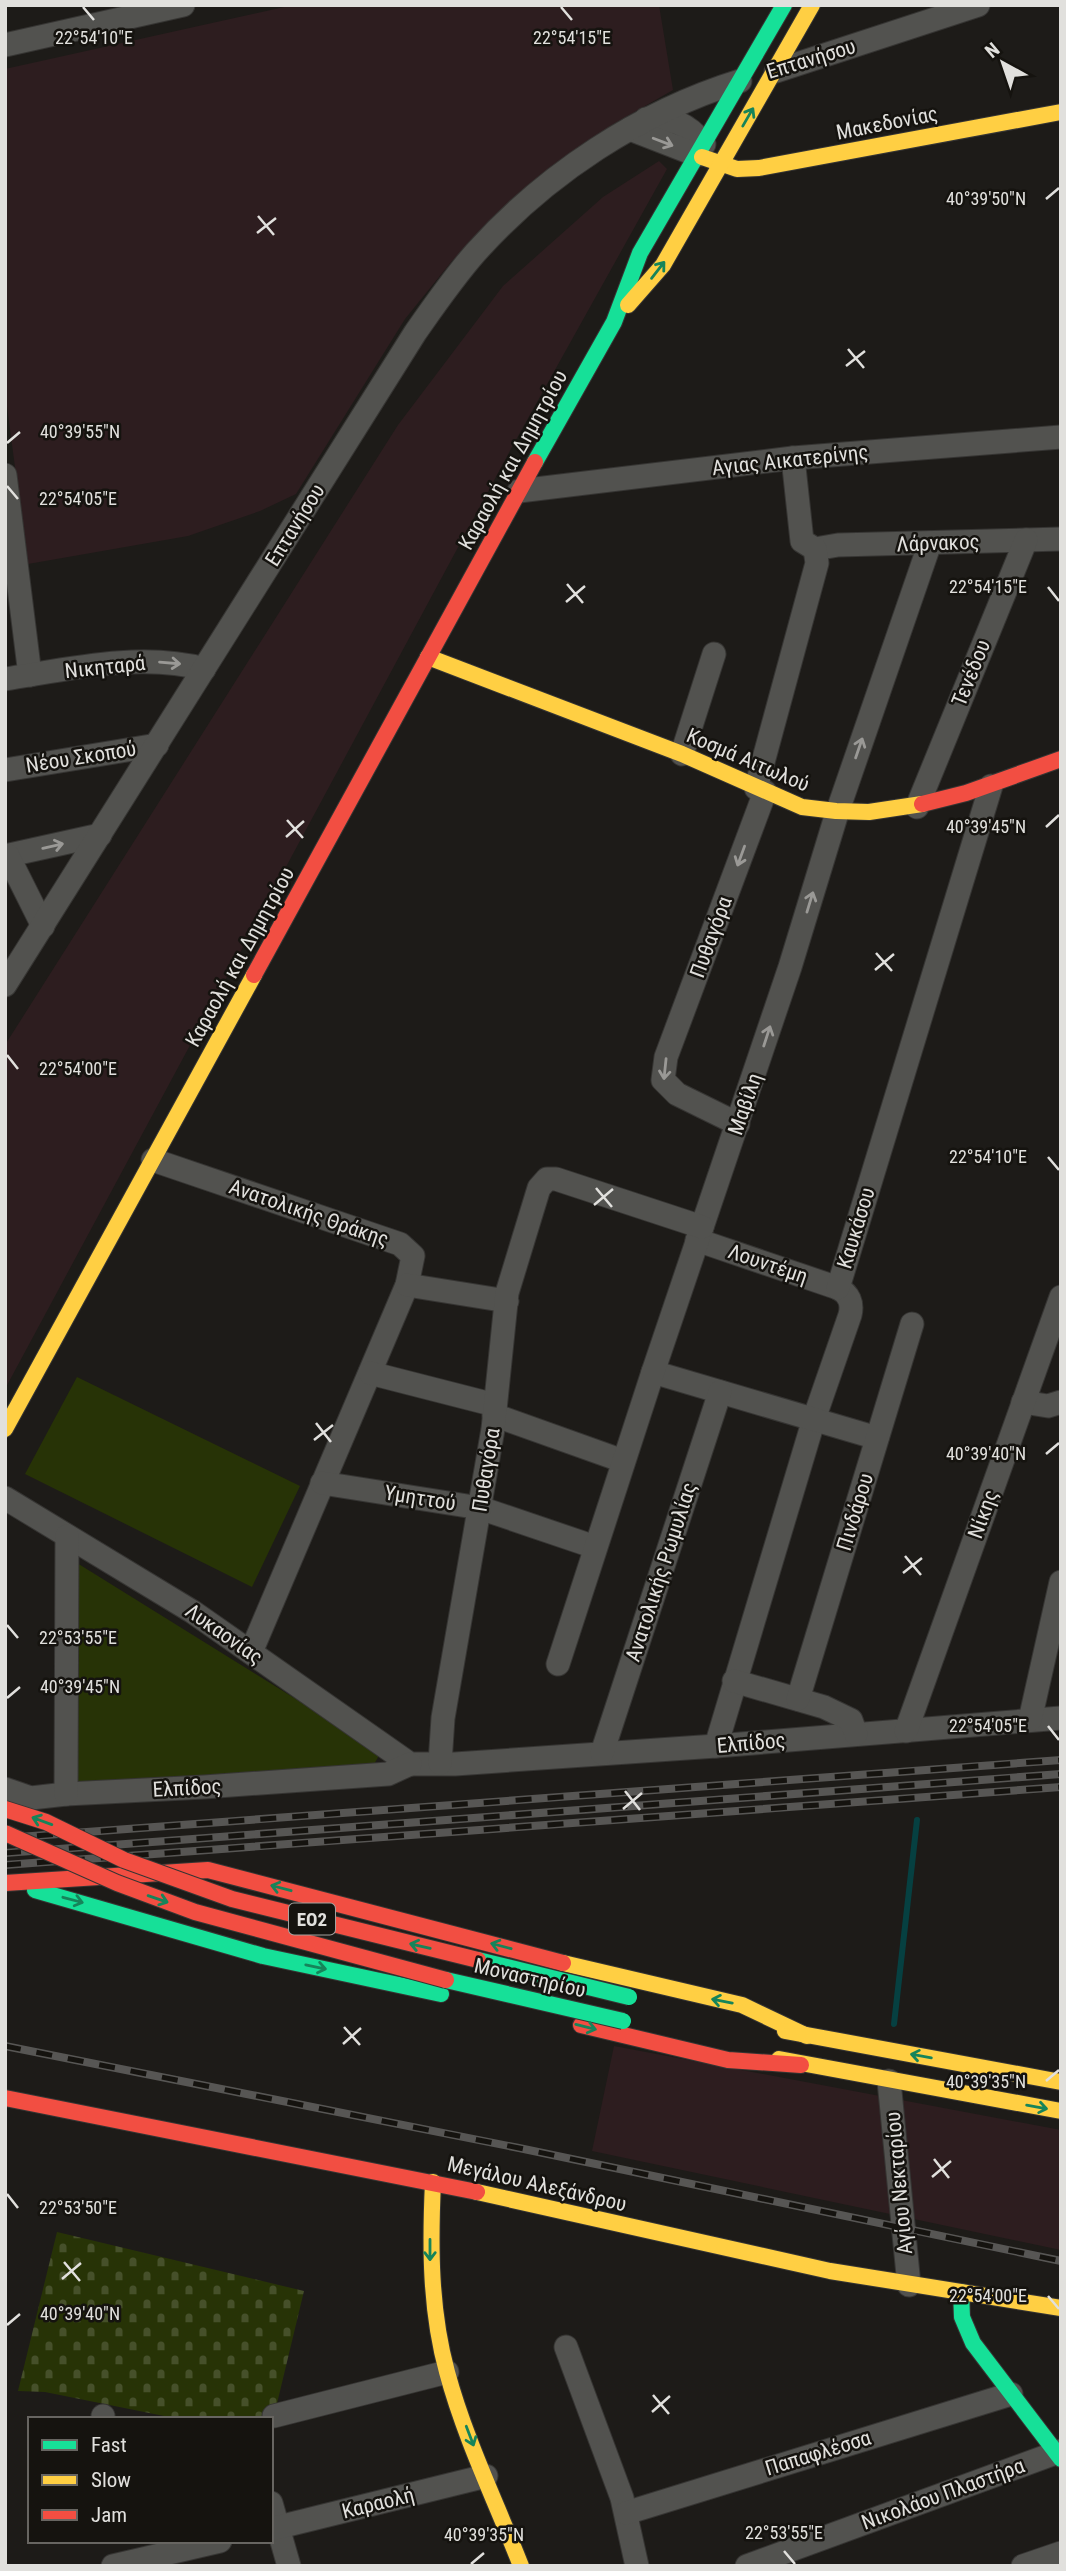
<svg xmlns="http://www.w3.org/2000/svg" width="1066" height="2571" font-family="'Roboto Condensed',sans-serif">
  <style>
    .industrial { fill: #2d1d1f }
    .cemetery { fill: url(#cemetery-stones) }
    .park { fill: #273306 }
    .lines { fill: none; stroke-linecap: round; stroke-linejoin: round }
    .stream { stroke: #064041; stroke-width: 6 }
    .street-casing { stroke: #363533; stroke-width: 25 }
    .fast-casing { stroke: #363533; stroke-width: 18 }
    .slow-casing { stroke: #363533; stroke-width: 18 }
    .jam-casing { stroke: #363533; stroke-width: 18 }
    .street { stroke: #52524f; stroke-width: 23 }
    .fast { stroke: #16e098; stroke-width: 16 }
    .slow { stroke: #ffcf43; stroke-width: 16 }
    .jam { stroke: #f24e42; stroke-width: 16 }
    .rail-casing { stroke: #575654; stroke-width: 8 }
    .rail { stroke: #15130f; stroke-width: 5; stroke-dasharray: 16; stroke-linecap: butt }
    .fast-bridge-casing { stroke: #363533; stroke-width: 18; stroke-linecap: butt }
    .jam-bridge-casing { stroke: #363533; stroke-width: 18; stroke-linecap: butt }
    .fast-bridge { stroke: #16e098; stroke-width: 16 }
    .jam-bridge { stroke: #f24e42; stroke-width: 16 }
    .oneway { stroke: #16845a }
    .oneway2 { stroke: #9a9996 }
    .ticks { fill: none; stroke: #e1e0dd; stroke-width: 2.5 }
    .labels { text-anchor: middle; stroke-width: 5; stroke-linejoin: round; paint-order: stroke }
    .shield { fill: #15130f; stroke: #a4a29f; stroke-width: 2 }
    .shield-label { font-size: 19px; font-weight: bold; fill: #e1e0dd }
    .street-label { font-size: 21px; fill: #e1e0dd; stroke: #15130f }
    .ticks-label { font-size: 18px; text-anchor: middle; fill: #e1e0dd; stroke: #15130f; stroke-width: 5; stroke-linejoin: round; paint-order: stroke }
  </style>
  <defs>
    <pattern id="cemetery-stones" width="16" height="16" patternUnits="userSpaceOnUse" patternTransform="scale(1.75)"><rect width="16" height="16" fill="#273306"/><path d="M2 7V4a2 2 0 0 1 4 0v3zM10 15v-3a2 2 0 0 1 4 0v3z" fill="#46502a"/></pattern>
  </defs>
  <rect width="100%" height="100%" fill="#1d1b18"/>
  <g class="industrial">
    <polygon points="293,5 659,5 673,90 612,125 559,161 518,195 452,261 405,319 296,494 260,511 188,536 28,564 5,392 5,69"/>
    <polygon points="659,161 667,169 512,447 5,1389 5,1045 398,425 503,286 603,197"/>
    <polygon points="614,2046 1061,2130 1061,2250 592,2151"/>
  </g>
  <polygon class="cemetery" points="57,2232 304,2291 274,2416 271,2419 179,2419 45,2392 18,2391"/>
  <g class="park">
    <polygon points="77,1377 300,1486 252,1587 25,1474"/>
    <polygon points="77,1563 381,1752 373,1766 76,1783"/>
  </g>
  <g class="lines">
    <polyline class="stream" points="894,2024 917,1820"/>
    <defs>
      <g id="street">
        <polyline points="5,45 183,5"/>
        <polyline points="776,71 978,5"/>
        <path d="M 646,119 C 674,119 686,122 704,144"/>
        <polyline points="630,129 697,155"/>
        <polyline points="5,475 30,675"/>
        <polyline points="519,491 793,458 1061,437"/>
        <polyline points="815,549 838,545 1061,539"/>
        <path d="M 5,679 C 69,669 141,652 204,669"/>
        <polyline points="682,754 714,654"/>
        <polyline points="5,770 157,745"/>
        <polyline points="756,788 817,563 815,549 802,541 793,458"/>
        <polyline points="917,807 1026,540"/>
        <polyline points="5,856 100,835"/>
        <polyline points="8,856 43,926"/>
        <path d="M 5,985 L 415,333 C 434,306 453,278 476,252 C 546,174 640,112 740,81"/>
        <polyline points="738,1124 677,1094 663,1080 666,1057 765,792"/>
        <polyline points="153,1160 400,1244 413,1256 407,1285 251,1652"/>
        <path d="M 697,1240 L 838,1288 C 849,1294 853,1303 850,1315 L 814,1419 L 716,1746"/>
        <polyline points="407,1285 507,1301"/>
        <polyline points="838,1288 991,786"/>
        <polyline points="653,1372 877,1438"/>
        <polyline points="370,1373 495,1405"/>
        <polyline points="1023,1402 1048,1406 1061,1402"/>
        <polyline points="494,1415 623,1461"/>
        <polyline points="322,1483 480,1508 595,1547"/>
        <polyline points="5,1498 193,1612 410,1764 455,1764 716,1746 1061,1718"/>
        <polyline points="558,1664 653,1372 790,967 837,813 930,543"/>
        <polyline points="734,1681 824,1707 851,1720 856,1734"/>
        <polyline points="798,1699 912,1324"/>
        <polyline points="1030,1720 1061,1582"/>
        <polyline points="906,1731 1061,1297"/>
        <polyline points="602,1753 720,1392"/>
        <polyline points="440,1763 443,1718 493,1429 507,1293 539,1188 547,1179 556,1179 702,1227"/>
        <polyline points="5,1789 31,1798 66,1794 204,1787 388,1774 410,1764"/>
        <polyline points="66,1794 67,1536"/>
        <polyline points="889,2081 909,2285"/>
        <polyline points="566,2347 622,2498 637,2566"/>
        <polyline points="103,2416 103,2419"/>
        <polyline points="274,2416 447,2372"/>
        <polyline points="271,2503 289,2566"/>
        <polyline points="626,2513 1011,2394"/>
        <polyline points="271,2529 486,2476"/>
        <polyline points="113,2566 220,2541"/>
        <polyline points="747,2566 1061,2451"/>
        <polyline points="1023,2566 1061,2553"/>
      </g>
      <g id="fast">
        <polyline points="535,462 614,322 640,253 784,5"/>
        <polyline points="35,1890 263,1956 441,1994"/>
        <polyline points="961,2292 962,2317 973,2343 1061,2459"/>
      </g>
      <g id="slow">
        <polyline points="702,157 737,169 759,168 1061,112"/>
        <polyline points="628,305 663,265 812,5"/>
        <polyline points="428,657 682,754 802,807 836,811 869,812 922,804"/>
        <polyline points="5,1429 254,975"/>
        <polyline points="563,1963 742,2005 807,2036"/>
        <polyline points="785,2031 1061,2082"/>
        <polyline points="779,2059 1061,2111"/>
        <path d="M 433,2182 C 430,2246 430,2310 447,2372 C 465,2439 496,2502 521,2566"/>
        <polyline points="477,2192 830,2271 1061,2308"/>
      </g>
      <g id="jam">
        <polyline points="922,804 966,793 1061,759"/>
        <polyline points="254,975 535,462"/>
        <polyline points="5,1883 208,1870 563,1963"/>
        <polyline points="581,2025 728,2060 801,2065"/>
        <polyline points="5,2098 477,2192"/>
      </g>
    </defs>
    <use href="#street" class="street-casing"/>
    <use href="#fast" class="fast-casing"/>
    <use href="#slow" class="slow-casing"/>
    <use href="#jam" class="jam-casing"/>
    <use href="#street" class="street"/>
    <use href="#fast" class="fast"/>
    <use href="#slow" class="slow"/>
    <use href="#jam" class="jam"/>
    <defs>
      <g id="rail">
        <polyline points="5,1838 1061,1760"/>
        <polyline points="5,1853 1061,1774"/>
        <polyline points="5,1865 1061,1787"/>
        <polyline points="5,2046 519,2148 1061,2261"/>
      </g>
    </defs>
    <use href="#rail" class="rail-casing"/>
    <use href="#rail" class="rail"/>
    <defs>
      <g id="fast-bridge">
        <polyline points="478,1960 629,1997"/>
        <polyline points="446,1980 623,2021"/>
      </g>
      <g id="jam-bridge">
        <polyline points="5,1809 46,1822 124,1860 232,1899 478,1960"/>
        <polyline points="5,1833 117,1883 195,1912 446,1980"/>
      </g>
    </defs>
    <use href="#fast-bridge" class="fast-bridge-casing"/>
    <use href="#jam-bridge" class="jam-bridge-casing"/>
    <use href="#fast-bridge" class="fast-bridge"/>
    <use href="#jam-bridge" class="jam-bridge"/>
  </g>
  <defs><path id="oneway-shaft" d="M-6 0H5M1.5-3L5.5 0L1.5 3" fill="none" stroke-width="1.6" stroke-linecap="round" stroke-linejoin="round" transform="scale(1.75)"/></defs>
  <g class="oneway">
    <use href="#oneway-shaft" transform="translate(748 117) rotate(-60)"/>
    <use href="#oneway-shaft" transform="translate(658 270) rotate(-52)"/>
    <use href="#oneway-shaft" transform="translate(42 1821) rotate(-160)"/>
    <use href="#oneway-shaft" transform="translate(281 1888) rotate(-165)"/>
    <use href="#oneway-shaft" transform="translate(158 1899) rotate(19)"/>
    <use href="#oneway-shaft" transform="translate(73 1900) rotate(15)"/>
    <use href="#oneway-shaft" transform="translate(420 1946) rotate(-167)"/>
    <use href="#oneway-shaft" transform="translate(501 1946) rotate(-165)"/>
    <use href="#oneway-shaft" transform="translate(316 1967) rotate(12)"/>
    <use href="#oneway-shaft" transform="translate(722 2001) rotate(-169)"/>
    <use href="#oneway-shaft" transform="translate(586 2027) rotate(14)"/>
    <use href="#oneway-shaft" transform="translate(921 2056) rotate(-170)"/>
    <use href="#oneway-shaft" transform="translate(1037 2107) rotate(10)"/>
    <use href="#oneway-shaft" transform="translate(430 2250) rotate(90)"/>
    <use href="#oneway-shaft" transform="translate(470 2436) rotate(69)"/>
  </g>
  <g class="oneway2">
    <use href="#oneway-shaft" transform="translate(663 142) rotate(21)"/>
    <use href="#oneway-shaft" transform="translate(170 663) rotate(5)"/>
    <use href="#oneway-shaft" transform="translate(859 748) rotate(-71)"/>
    <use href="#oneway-shaft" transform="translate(53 846) rotate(-13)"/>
    <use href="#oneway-shaft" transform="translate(741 856) rotate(110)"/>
    <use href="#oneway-shaft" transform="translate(810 902) rotate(-73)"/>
    <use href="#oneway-shaft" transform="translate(767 1036) rotate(-72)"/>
    <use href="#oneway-shaft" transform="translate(665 1069) rotate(96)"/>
  </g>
  <path class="ticks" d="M 83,7 L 94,20M 561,7 L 572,20M 1046,199 L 1059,188M 258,216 L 274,235M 257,233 L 276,218M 848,349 L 864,368M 846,366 L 865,351M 7,443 L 20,432M 7,486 L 18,499M 567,584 L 583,603M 1048,587 L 1059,601M 566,602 L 585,586M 287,820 L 303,838M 1046,827 L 1059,815M 286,837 L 304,821M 876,953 L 892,971M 875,970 L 894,954M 7,1055 L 18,1069M 1048,1157 L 1059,1170M 596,1188 L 612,1207M 594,1205 L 613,1189M 316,1423 L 331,1442M 314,1440 L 333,1425M 1046,1454 L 1059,1443M 905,1556 L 921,1575M 903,1573 L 922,1558M 7,1625 L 18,1638M 7,1698 L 20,1687M 1048,1726 L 1059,1740M 625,1791 L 640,1810M 623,1809 L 642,1793M 344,2027 L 360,2045M 343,2044 L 361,2028M 1046,2081 L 1059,2070M 934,2159 L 949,2178M 932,2177 L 951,2161M 7,2194 L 18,2208M 64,2262 L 80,2281M 62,2279 L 81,2263M 1048,2296 L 1059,2309M 7,2325 L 20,2314M 653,2395 L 669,2414M 652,2412 L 670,2396M 784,2551 L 795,2564M 471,2564 L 484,2553"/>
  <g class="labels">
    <rect class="shield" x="289" y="1903.5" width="46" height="31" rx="5"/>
    <g class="shield-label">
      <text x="312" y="1926">ΕΟ2</text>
    </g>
    <g class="street-label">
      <text transform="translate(811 59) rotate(-17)" y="7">Επτανήσου</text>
      <text transform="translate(887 123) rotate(-11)" y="7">Μακεδονίας</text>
      <text transform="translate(513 460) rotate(-61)" y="7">Καραολή και Δημητρίου</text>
      <text transform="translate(790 460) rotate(-6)" y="7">Αγιας Αικατερίνης</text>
      <text transform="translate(295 525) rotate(-58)" y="7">Επτανήσου</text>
      <text transform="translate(938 543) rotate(-2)" y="7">Λάρνακος</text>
      <text transform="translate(105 667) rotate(-6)" y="7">Νικηταρά</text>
      <text transform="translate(971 673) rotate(-68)" y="7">Τενέδου</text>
      <text transform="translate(81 757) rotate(-9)" y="7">Νέου Σκοπού</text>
      <text transform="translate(748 760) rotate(23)" y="7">Κοσμά Αιτωλού</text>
      <text transform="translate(711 937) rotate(-70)" y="7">Πυθαγόρα</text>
      <text transform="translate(240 957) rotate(-61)" y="7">Καραολή και Δημητρίου</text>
      <text transform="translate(745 1104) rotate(-71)" y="7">Μαβίλη</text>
      <text transform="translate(309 1213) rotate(19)" y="7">Ανατολικής Θράκης</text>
      <text transform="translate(856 1228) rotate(-73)" y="7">Καυκάσου</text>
      <text transform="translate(768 1264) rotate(19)" y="7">Λουντέμη</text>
      <text transform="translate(486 1470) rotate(-81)" y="7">Πυθαγόρα</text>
      <text transform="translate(420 1498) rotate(9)" y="7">Υμηττού</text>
      <text transform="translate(855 1512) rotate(-73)" y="7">Πινδάρου</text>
      <text transform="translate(983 1514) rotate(-70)" y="7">Νίκης</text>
      <text transform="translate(661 1572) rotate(-72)" y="7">Ανατολικής Ρωμυλίας</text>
      <text transform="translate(224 1634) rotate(35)" y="7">Λυκαονίας</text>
      <text transform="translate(751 1743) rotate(-5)" y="7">Ελπίδος</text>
      <text transform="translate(187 1788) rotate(-3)" y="7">Ελπίδος</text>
      <text transform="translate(530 1978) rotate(13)" y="7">Μοναστηρίου</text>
      <text transform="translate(899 2183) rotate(-95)" y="7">Αγίου Νεκταρίου</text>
      <text transform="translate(537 2184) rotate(13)" y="7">Μεγάλου Αλεξάνδρου</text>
      <text transform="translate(818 2453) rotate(-17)" y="7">Παπαφλέσσα</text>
      <text transform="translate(943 2494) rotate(-20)" y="7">Νικολάου Πλαστήρα</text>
      <text transform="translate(378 2503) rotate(-14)" y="7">Καραολή</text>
    </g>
  </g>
  <g class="ticks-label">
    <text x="94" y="44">22°54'10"E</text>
    <text x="572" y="44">22°54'15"E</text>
    <text x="986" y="205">40°39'50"N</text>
    <text x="80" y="438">40°39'55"N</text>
    <text x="78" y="505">22°54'05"E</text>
    <text x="988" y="593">22°54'15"E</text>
    <text x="986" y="833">40°39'45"N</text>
    <text x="78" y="1075">22°54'00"E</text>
    <text x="988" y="1163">22°54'10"E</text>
    <text x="986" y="1460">40°39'40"N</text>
    <text x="78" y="1644">22°53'55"E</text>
    <text x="80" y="1693">40°39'45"N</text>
    <text x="988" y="1732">22°54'05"E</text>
    <text x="986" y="2088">40°39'35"N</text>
    <text x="78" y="2214">22°53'50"E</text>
    <text x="988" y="2302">22°54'00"E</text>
    <text x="80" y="2320">40°39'40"N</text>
    <text x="784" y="2539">22°53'55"E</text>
    <text x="484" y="2541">40°39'35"N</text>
  </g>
  <rect width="1066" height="2571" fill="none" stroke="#e1e0dd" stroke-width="14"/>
  <rect x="28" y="2417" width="245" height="126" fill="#15130f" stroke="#676561" stroke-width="2"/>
  <rect x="42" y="2440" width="35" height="10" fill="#16e098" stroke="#676561" stroke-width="2"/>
  <text x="91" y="2452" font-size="21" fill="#e1e0dd">Fast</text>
  <rect x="42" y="2475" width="35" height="10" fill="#ffcf43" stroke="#676561" stroke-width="2"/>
  <text x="91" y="2487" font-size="21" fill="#e1e0dd">Slow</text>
  <rect x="42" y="2510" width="35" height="10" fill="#f24e42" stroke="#676561" stroke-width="2"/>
  <text x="91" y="2522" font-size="21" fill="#e1e0dd">Jam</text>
  <g transform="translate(1003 63) rotate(320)" stroke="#15130f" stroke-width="5" paint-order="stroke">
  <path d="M0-5L12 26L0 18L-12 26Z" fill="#e1e0dd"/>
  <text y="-10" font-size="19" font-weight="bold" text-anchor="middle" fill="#e1e0dd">N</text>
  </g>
</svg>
